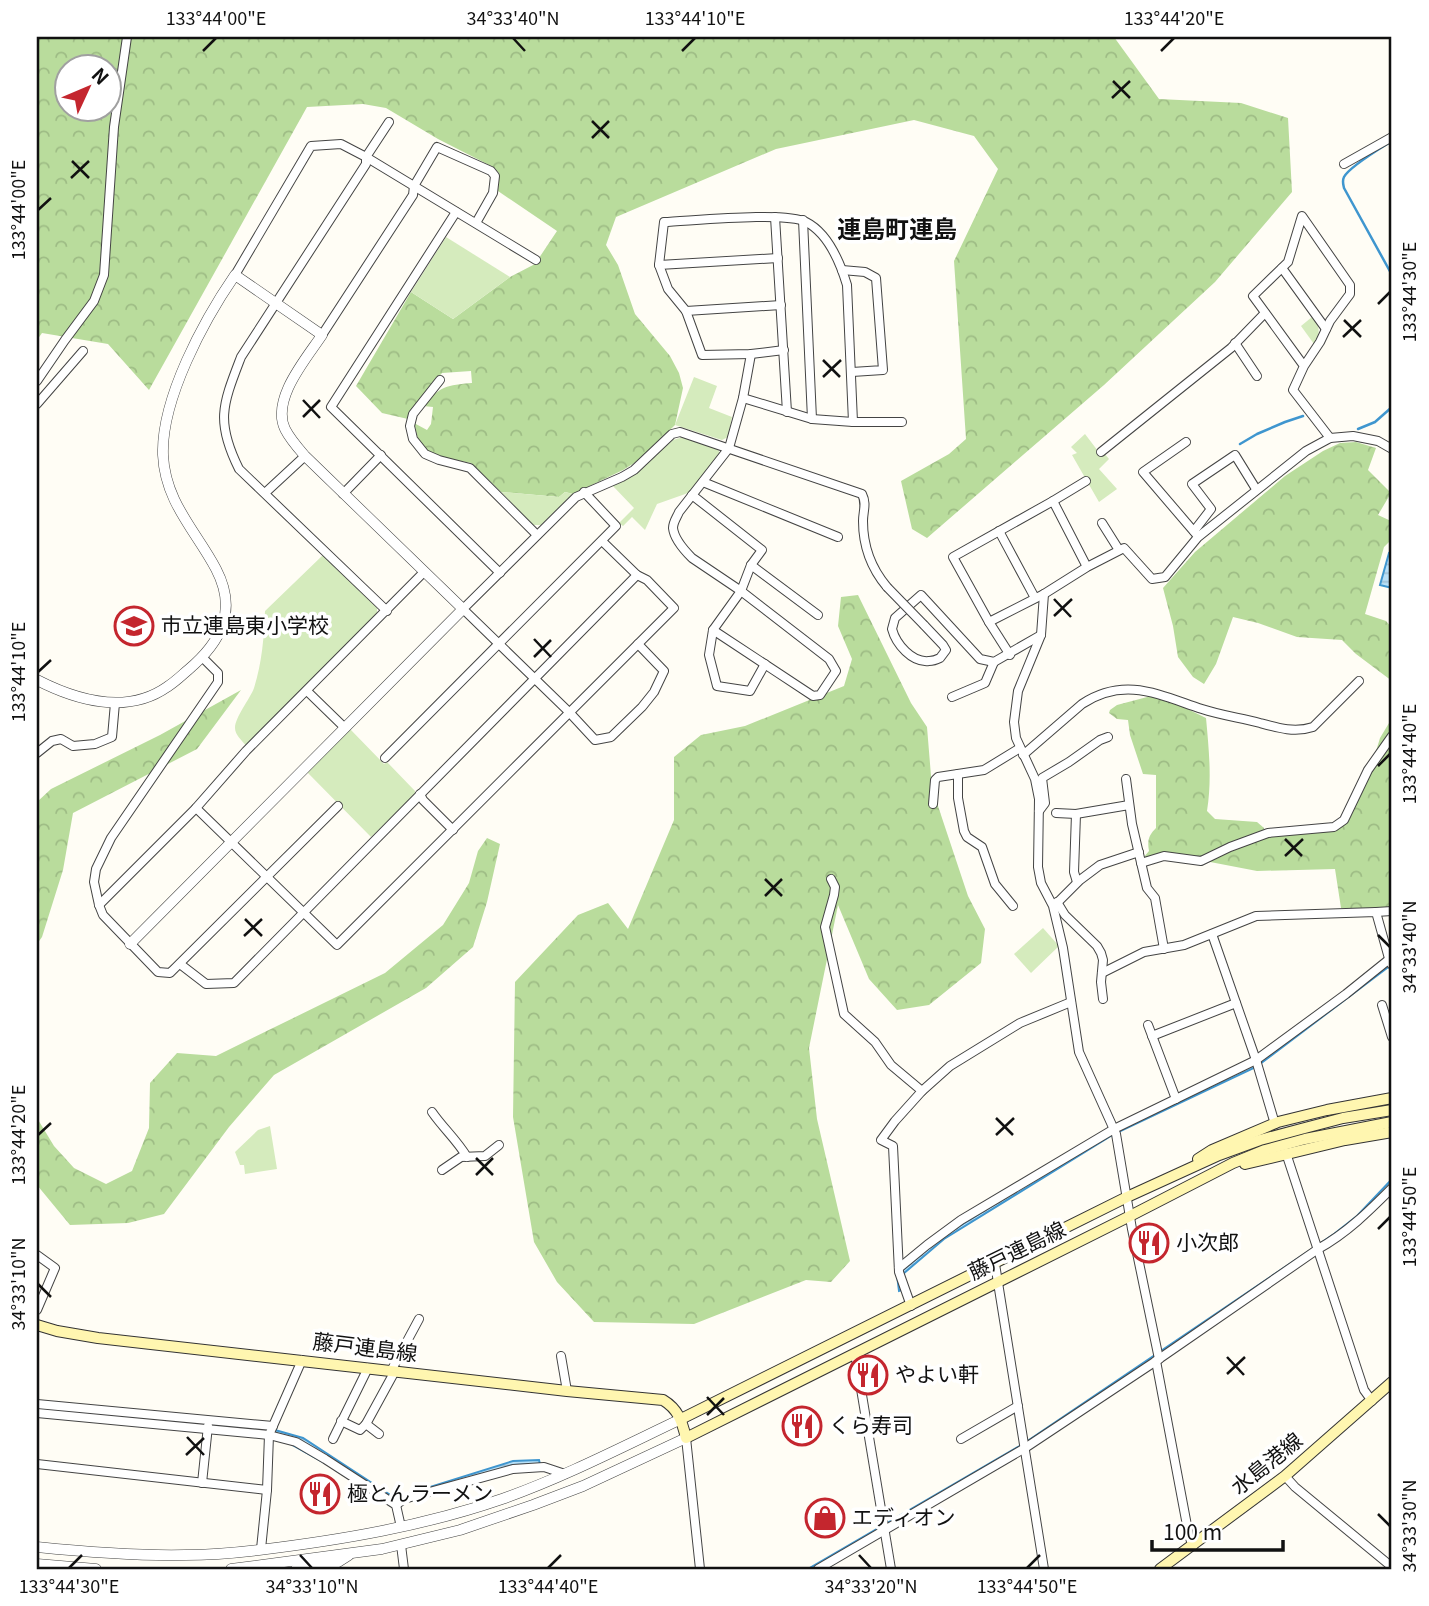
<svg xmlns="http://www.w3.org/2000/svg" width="1429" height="1606" font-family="Georgia,'Noto Sans JP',serif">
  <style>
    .forest { fill: url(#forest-crowns); fill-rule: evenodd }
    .park { fill: #d5ebbd }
    .water { fill: url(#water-rules); stroke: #3f96cf; stroke-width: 2 }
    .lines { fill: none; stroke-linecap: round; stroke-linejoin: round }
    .stream { stroke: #3f96cf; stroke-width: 2.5 }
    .minor-casing { stroke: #444; stroke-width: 10 }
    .tertiary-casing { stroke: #444; stroke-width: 11 }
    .secondary-casing { stroke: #333; stroke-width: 12 }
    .minor { stroke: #fff; stroke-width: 8 }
    .tertiary { stroke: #fff; stroke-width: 10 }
    .secondary { stroke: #fff6b0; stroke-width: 10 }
    .minor-bridge-casing { stroke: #444; stroke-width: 10; stroke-linecap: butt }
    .minor-bridge { stroke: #fff; stroke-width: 8 }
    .ticks { fill: none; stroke: #111; stroke-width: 2.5 }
    .labels { text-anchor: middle; stroke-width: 7; stroke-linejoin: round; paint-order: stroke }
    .poi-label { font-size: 21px; fill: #111; stroke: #fff; text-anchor: start }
    .street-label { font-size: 21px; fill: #111; stroke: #fff }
    .quarter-label { font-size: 24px; font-weight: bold; fill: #111; stroke: #fff }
    .neatline { fill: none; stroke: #111; stroke-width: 2.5 }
    .ticks-label { font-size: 18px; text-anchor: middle; fill: #111 }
  </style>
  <defs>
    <pattern id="forest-crowns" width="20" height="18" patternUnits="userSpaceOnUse" patternTransform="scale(1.75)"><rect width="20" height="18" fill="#b9dc9c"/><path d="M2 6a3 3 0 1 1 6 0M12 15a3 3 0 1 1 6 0" fill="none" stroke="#9ebc85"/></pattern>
    <pattern id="water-rules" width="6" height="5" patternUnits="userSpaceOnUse" patternTransform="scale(1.75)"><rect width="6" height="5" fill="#b9e0f7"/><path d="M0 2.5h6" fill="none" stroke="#9ebfd3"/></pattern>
  </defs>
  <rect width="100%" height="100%" fill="#fffdf5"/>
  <g class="forest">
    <path d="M 37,37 L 1114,37 L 1159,99 L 1241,103 L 1288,118 L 1292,192 L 1215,282 L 1104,385 L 927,538 L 912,529 L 901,481 L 949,454 L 966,439 L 954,261 L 998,169 L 974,136 L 914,120 L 776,149 L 616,217 L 606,245 L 618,265 L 635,314 L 670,356 L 679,373 L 683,388 L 675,425 L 639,460 L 623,470 L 573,494 L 565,492 L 559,497 L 501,492 L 471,463 L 441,457 L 426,450 L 418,439 L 414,423 L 427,430 L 431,424 L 433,407 L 423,406 C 440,386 447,385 472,383 L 471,371 L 442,373 L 412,409 L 408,419 L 382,413 L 356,386 L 411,292 L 453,319 L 510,277 L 535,264 L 557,231 L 498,191 L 499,173 L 493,167 L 438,139 L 386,108 L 363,104 L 307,107 L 149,390 L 108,344 L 42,333 L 37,340 ZM 66,66 L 108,66 L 108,108 L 66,108 Z"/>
    <polygon points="1356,442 1376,448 1368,470 1391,493 1378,515 1391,521 1389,542 1384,547 1365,614 1386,621 1392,628 1392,681 1356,654 1342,640 1297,637 1258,623 1233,617 1216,664 1204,684 1193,677 1178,657 1173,626 1163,588 1195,552 1285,476 1323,451 1340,443"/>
    <polygon points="858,595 911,703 927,727 932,788 968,896 985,929 981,963 929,1005 897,1010 869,979 838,905 809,1048 817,1119 850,1261 831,1282 806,1280 694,1324 594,1322 557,1282 534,1242 513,1117 515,982 578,915 608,903 628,929 674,820 674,757 701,735 745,726 844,686 852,659 838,626 841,597"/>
    <polygon points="241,690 197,749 73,813 63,870 42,937 37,944 37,802 51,789 160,735"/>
    <path d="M 1151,696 L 1169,700 L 1206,718 C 1209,750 1212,780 1207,811 L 1215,819 L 1257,822 L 1264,828 L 1263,833 L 1201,858 L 1144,860 L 1144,857 L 1149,851 C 1147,840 1149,835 1156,828 L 1156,775 L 1143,774 L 1130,735 L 1128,720 L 1117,719 L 1109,713 L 1110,710 L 1117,705 Z"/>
    <polygon points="1392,718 1392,908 1341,908 1335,869 1257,871 1205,861 1232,848 1270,835 1335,829 1370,771 1380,738"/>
    <polygon points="487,838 500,844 487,902 473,947 426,988 274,1075 229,1127 164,1214 128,1223 70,1225 37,1185 37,1118 54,1146 74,1168 106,1184 132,1171 149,1128 150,1083 177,1053 216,1056 385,973 443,925 469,883 478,851"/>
  </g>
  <g class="park">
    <polygon points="446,237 510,277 453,319 411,292"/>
    <path d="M 1312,317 C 1320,326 1321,333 1314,344 L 1301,326 Z"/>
    <polygon points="694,377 717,386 709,408 732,417 728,437 722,440 675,425"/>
    <polygon points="1085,434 1101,455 1104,453 1109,459 1099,469 1117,489 1099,502 1072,455 1077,453 1071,447"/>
    <polygon points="683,437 718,449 720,454 688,493 657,504 645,530 632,517 623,526 619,523 634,508 612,485 643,466 673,440"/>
    <polygon points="501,492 559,497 565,492 573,494 541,525 533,525"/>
    <path d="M 323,555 L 377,608 L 377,615 L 246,746 C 242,740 235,735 235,728 C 235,717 250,699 254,688 C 262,663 264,637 265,611 Z"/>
    <polygon points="350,729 384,764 387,762 415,791 415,795 371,837 307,772"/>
    <polygon points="1043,928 1059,946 1031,973 1014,954"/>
    <polygon points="270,1126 277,1169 245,1174 244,1165 240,1165 235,1152 258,1130"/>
  </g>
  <g class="water">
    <polygon points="1389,553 1392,554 1392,588 1380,585"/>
    <polygon points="1390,963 1391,965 1256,1067 1114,1134 944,1239 903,1274 902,1290 899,1291 897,1275 942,1237 1113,1131 1255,1064"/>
    <polygon points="1392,1179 1392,1185 1360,1219 1025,1447 815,1569 808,1569 1023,1444 1334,1234 1357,1216"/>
    <polygon points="37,1407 268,1429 267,1433 37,1411"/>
    <polygon points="275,1430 303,1438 395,1498 513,1461 539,1460 540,1464 513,1465 394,1502 273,1434"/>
  </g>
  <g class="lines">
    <g class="stream">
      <path d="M 1392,141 C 1381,148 1350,166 1344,177 C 1342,181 1343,183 1344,188 L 1392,275"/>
      <polyline points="1358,429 1375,422 1392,407"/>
      <polyline points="1240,444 1257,434 1285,422 1303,416"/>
    </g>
    <defs>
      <g id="minor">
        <polyline points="1344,164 1392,137"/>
        <polyline points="456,212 331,407 500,573"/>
        <polyline points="775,217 787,412"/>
        <polyline points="803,220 812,419"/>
        <polyline points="659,265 778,258"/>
        <polyline points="1282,268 1326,329"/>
        <polyline points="842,270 865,272 876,278 883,370 852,372"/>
        <polyline points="235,275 311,146 341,144 366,157 536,260"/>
        <polyline points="686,311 781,305"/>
        <polyline points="322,335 413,195 414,186 437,147 491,171 495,176 493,193 476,223"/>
        <polyline points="1235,343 1257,376"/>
        <path d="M 784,350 L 751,354 L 702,355 L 686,311 L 668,289 L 659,265 L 664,222 C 691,221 786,211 806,222 C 828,233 840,262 847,285 L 853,422"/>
        <polyline points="1304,366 1253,296 1288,262 1302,216 1350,285 1350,294 1330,321 1320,342 1304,366 1293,390 1330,438"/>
        <polyline points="440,380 413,414 410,426 413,439 425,454 439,460 470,468 537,535"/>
        <polyline points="37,381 65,340 94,301 104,275 114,127 127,37"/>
        <polyline points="743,398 812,419 853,422 902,422"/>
        <polyline points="37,404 83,351"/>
        <polyline points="1186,442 1143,472 1196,534"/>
        <polyline points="1101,452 1231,348 1265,313"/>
        <polyline points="703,482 838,537"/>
        <polyline points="265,493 305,456"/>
        <polyline points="343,494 381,455"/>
        <polyline points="692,495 762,550 751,565 741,591 713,630 709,655 717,686 750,691 765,664"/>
        <polyline points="1053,501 1086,481"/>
        <polyline points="1102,523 1119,550"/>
        <polyline points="999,531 1035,598"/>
        <polyline points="1194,531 1211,509 1192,484 1235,455 1256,489"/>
        <polyline points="751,565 818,615"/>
        <polyline points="1087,567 1053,501 953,557 989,622 1044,594 1087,567 1124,548 1152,579 1165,577 1198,537 1306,451 1330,438 1353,436 1378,441 1392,449"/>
        <polyline points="1044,594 1041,635 1018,691 1014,722 1016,738 1035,779 1039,799 1038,867 1041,883 1053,906 1063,948 1079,1052 1116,1134 1132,1229 1159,1359"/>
        <path d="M 387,611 L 239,469 C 215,421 223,404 241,357 L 366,164 L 366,157 L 389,122"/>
        <polyline points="989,622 1010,655"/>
        <path d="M 924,625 L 943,645 L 946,650 L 940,658 C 938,659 932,661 929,661 C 912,663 896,644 892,629 L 895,618 L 921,595 L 980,659 L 994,662 L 1041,635"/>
        <path d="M 713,630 L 813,696 L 820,695 L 836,671 L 829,659 L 741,591 L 692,558 C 685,551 674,538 673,528 C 673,522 677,517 679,512 L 729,448 L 743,398 L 751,354"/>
        <path d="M 638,644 L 664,671 L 654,692 L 642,707 L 611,737 L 595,740 L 569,712 L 463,609 L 576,497 L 622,477 L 634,470 L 672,434 L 680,432 L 862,494 C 867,504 863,511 863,521 C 863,547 871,568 887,587"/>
        <polyline points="203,658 218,673 218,682 111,838 96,869 94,882 99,905 103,915 158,972 170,973 338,806"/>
        <polyline points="307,691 345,728"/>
        <polyline points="952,697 985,683 994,662"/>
        <polyline points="37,753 52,741 61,739 73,746 95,744 112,737 115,703"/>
        <path d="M 1023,755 L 1082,704 C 1125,676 1159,695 1202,709 C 1220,715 1241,718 1260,723 C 1278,728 1295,733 1313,727 L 1359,681"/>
        <polyline points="385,758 616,526 584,492"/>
        <polyline points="958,774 958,798 964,831 967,837 982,847 995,884 1013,906"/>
        <polyline points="1126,779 1132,824 1147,888 1155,898 1164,949"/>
        <polyline points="420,794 423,800 453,830"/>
        <polyline points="933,804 935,780 938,777 984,770 1020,748"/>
        <polyline points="196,808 337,945 674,608 647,580 637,575 602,541"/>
        <polyline points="1039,811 1045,803 1042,778 1069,762 1100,740 1108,737"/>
        <polyline points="1056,813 1076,814 1129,805"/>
        <polyline points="1076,814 1074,872 1077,882"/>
        <polyline points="1141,863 1164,856 1201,861 1230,847 1268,833 1334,827 1344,820 1368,770 1392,736"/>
        <polyline points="831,879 835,887 834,895 825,927 844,1014 875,1042 891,1065 922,1091"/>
        <polyline points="1057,902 1065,915 1097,946 1101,953 1103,960 1101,982 1103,999"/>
        <polyline points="99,905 196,808 246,751 424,572"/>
        <polyline points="1054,906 1080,880 1100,865 1139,852"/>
        <polyline points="1376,912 1392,911"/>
        <polyline points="1212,934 1256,1060 1275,1124"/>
        <polyline points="180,964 206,984 234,983 637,575"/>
        <polyline points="1102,973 1144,952 1184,945 1256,916 1376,912 1390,962 1392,965"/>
        <polyline points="1382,1005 1392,1037"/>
        <polyline points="1148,1025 1176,1099"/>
        <polyline points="1152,1036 1236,1003"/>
        <path d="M 432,1112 C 443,1128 457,1140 467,1157"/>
        <polyline points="1286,1153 1364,1390 1372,1401"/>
        <polyline points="442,1170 461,1157 485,1156 499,1145"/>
        <polyline points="37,1255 55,1268 37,1310"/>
        <polyline points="995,1264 1044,1569"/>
        <polyline points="899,1268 927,1245 961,1220 1114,1129 1256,1060 1346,994 1392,957"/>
        <polyline points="911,1306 899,1272 893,1146 881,1140 895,1121 922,1091 950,1066 1020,1023 1071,1002"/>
        <polyline points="855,1353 891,1569"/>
        <polyline points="561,1356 567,1391"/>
        <polyline points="1156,1361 1189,1536 1193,1546"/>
        <polyline points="391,1371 419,1319"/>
        <polyline points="37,1404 273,1426"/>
        <polyline points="37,1413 269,1435 296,1442 325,1459 396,1505 401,1527"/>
        <polyline points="341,1421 360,1430 366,1424 379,1434"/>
        <polyline points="366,1424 395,1371"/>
        <polyline points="686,1438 700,1569"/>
        <polyline points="333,1439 368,1368"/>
        <polyline points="961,1439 1018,1406"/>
        <polyline points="37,1464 267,1490"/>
        <polyline points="1285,1476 1295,1487 1392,1567"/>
        <polyline points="202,1483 208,1426"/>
        <polyline points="396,1505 404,1499 513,1469 544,1467 565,1474"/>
        <polyline points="401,1545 404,1569"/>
        <polyline points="261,1549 267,1490 269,1435 302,1360"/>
        <path d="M 818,1569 L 1025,1448 L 1156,1361 L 1318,1249 C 1347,1233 1369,1211 1392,1188"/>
      </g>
      <g id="tertiary">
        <path d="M 37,680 C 76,700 127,715 167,687 C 175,682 181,676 188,670 C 221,642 238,611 216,569 C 196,531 165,502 163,455 C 161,399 204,320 235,275 L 322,335 C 306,359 271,399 285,429 C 290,439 298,448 305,456 L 463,609 L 130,944"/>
        <path d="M 37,1547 C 86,1552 136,1556 185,1555 C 210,1555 234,1553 259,1550 C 341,1540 424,1526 502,1499 C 564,1477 622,1447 681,1419"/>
        <polyline points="37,1564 96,1569"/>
        <polyline points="231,1569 382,1549 460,1530 533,1505 583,1486 686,1438"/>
        <polyline points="296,1569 338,1562 349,1555"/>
      </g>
      <g id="secondary">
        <polyline points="1198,1159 1212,1150 1278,1122 1327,1110 1392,1098"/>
        <polyline points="1245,1164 1345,1140 1392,1132"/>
        <path d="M 37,1325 L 57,1331 L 98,1338 L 567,1391 L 663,1400 C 678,1409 682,1421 686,1438 L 1130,1216 L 1233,1163 L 1265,1150 L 1305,1139 L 1392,1122"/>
        <polyline points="681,1419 1127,1197 1219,1155 1260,1140 1301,1129 1343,1118 1392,1110"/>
        <polyline points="1160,1569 1285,1476 1392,1382"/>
      </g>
    </defs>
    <use href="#minor" class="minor-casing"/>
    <use href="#tertiary" class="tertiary-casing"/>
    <use href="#secondary" class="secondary-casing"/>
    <use href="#minor" class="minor"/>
    <use href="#tertiary" class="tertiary"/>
    <use href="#secondary" class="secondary"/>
    <defs>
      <polyline id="minor-bridge" points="887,587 924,625"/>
    </defs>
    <use href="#minor-bridge" class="minor-bridge-casing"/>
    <use href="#minor-bridge" class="minor-bridge"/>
  </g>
  <path class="ticks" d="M 513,38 L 525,51M 203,51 L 216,38M 682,51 L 695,38M 1161,51 L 1174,38M 1113,81 L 1130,98M 1112,98 L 1130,81M 592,121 L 609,138M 592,138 L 609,121M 72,161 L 89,178M 71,178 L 89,161M 38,210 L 51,198M 1378,304 L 1390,292M 1344,320 L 1361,337M 1343,337 L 1361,320M 823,360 L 840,377M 823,377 L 841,360M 303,400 L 320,418M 303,417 L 320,400M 1054,599 L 1071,617M 1054,616 L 1072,599M 534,639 L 551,657M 534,657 L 551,640M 38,672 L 51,660M 1378,766 L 1390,754M 1285,839 L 1302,856M 1285,856 L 1303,839M 765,879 L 782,896M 765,896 L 782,879M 245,919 L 262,936M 1378,935 L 1390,947M 244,936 L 262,919M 996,1118 L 1013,1135M 38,1135 L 51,1123M 996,1135 L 1014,1118M 476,1158 L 493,1175M 476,1175 L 493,1158M 1378,1229 L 1390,1217M 38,1284 L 51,1297M 1227,1357 L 1244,1375M 1227,1374 L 1245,1357M 707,1397 L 724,1415M 707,1415 L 724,1398M 187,1437 L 204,1455M 186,1455 L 204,1438M 1378,1514 L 1390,1526M 300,1555 L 312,1568M 859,1555 L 871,1568M 69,1568 L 82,1555M 548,1568 L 561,1555M 1027,1568 L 1040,1555"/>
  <defs>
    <symbol id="school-ring" viewBox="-11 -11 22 22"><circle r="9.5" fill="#fff" stroke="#c4262e" stroke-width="1.5"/><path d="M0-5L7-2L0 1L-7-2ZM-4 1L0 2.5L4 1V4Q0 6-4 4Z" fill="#c4262e"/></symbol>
    <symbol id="restaurant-ring" viewBox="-11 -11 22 22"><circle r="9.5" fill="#fff" stroke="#c4262e" stroke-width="1.5"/><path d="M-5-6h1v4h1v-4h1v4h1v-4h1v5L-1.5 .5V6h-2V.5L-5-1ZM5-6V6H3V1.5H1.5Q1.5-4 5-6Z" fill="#c4262e"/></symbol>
    <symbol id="shop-ring" viewBox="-11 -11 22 22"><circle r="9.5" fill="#fff" stroke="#c4262e" stroke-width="1.5"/><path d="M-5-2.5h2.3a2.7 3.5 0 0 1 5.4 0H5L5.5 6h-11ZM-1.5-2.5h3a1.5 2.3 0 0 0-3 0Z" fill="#c4262e"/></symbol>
  </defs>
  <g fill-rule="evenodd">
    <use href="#school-ring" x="112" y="604" width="44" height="44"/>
    <use href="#restaurant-ring" x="1127" y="1221" width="44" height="44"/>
    <use href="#restaurant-ring" x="846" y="1353" width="44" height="44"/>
    <use href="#restaurant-ring" x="780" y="1404" width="44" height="44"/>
    <use href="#restaurant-ring" x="298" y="1472" width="44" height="44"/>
    <use href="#shop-ring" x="803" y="1496" width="44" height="44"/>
  </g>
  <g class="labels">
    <g class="poi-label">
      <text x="161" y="633">市立連島東小学校</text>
      <text x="1176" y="1250">小次郎</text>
      <text x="895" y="1382">やよい軒</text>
      <text x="829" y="1433">くら寿司</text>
      <text x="347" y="1501">極とんラーメン</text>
      <text x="852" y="1525">エディオン</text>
    </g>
    <g class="street-label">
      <text transform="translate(1017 1251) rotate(-26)" y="7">藤戸連島線</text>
      <text transform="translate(365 1348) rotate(7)" y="7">藤戸連島線</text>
      <text transform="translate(1267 1464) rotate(-39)" y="7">水島港線</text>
    </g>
    <g class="quarter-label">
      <text x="897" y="238">連島町連島</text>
    </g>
  </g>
  <rect width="1429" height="1606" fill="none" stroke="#ffffff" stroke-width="77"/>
  <g transform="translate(88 88) rotate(46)"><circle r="33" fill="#ffffff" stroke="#a0a0a0" stroke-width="2"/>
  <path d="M0-5L12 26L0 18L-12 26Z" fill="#c4262e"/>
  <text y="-10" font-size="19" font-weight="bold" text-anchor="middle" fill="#111111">N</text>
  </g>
  <path d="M1152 1540v10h131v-10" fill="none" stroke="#111111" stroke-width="3.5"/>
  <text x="1163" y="1540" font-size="21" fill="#111111" stroke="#ffffff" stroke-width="5" paint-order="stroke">100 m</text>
  <rect x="38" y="38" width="1352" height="1530" class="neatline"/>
  <g class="ticks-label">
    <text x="216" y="25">133°44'00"E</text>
    <text x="513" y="25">34°33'40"N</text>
    <text x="695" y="25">133°44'10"E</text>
    <text x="1174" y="25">133°44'20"E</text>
    <text transform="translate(19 210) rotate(-90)" y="6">133°44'00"E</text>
    <text transform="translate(1410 292) rotate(-90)" y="6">133°44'30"E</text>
    <text transform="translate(19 672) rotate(-90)" y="6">133°44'10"E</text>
    <text transform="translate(1410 754) rotate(-90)" y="6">133°44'40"E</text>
    <text transform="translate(1410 947) rotate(-90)" y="6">34°33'40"N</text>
    <text transform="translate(19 1135) rotate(-90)" y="6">133°44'20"E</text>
    <text transform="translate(1410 1217) rotate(-90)" y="6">133°44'50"E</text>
    <text transform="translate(19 1284) rotate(-90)" y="6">34°33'10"N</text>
    <text transform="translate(1410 1526) rotate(-90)" y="6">34°33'30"N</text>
    <text x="69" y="1593">133°44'30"E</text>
    <text x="312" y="1593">34°33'10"N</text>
    <text x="548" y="1593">133°44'40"E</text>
    <text x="871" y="1593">34°33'20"N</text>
    <text x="1027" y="1593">133°44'50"E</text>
  </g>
</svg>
